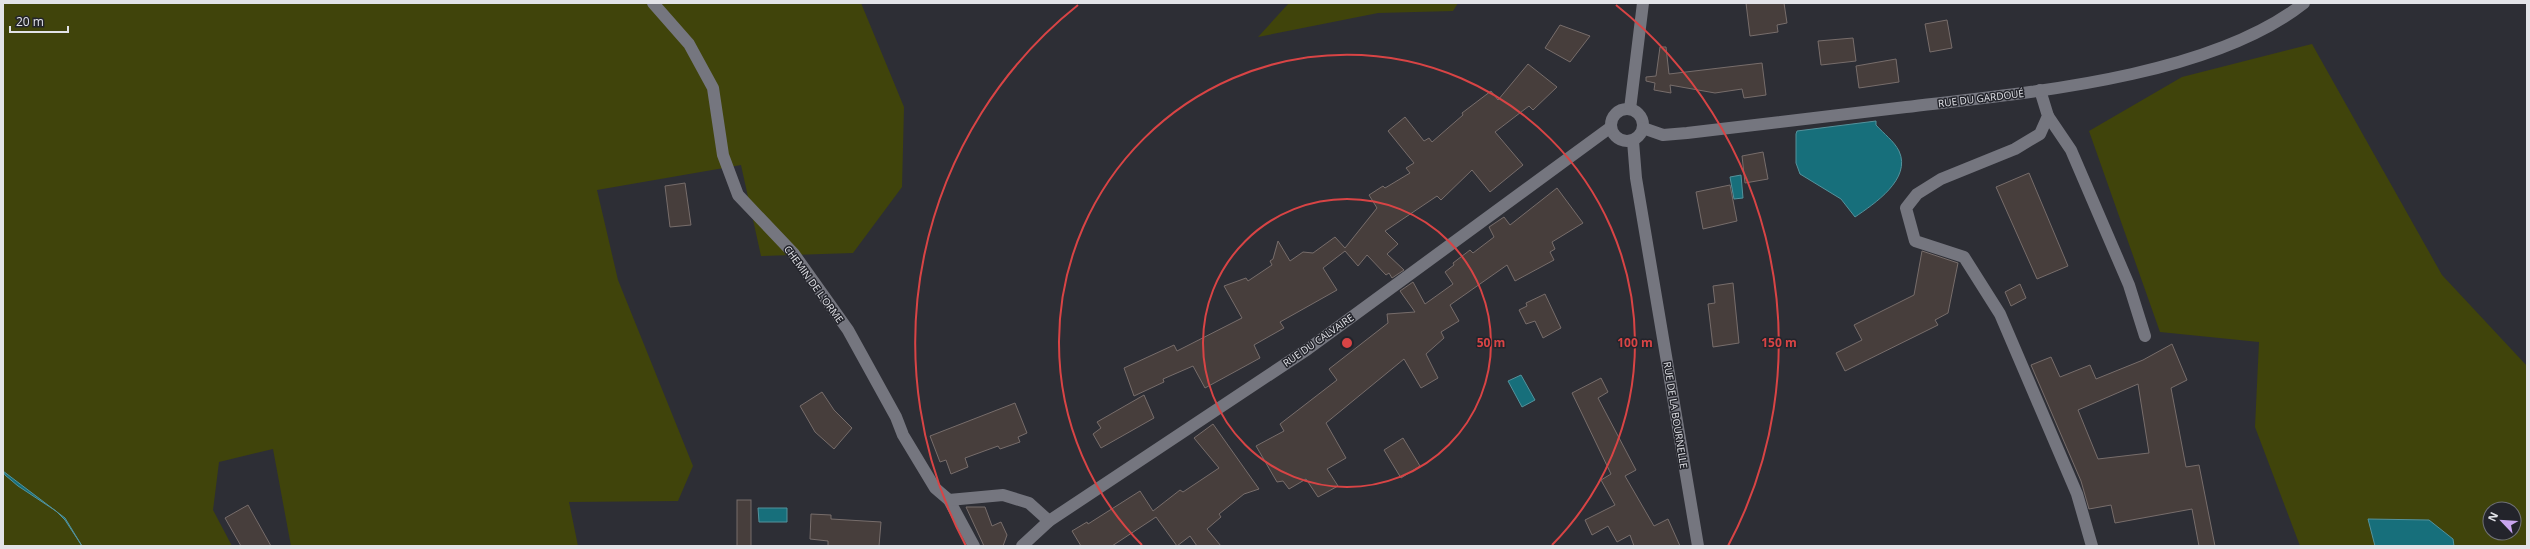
<svg xmlns="http://www.w3.org/2000/svg" width="2530" height="549" font-family="'Open Sans',sans-serif">
  <style>
    .green { fill: #40440b; fill-rule: evenodd }
    .water { fill: #176f7b; stroke: #54929c }
    .building { fill: #473e3c; stroke: #776d6b; fill-rule: evenodd }
    .lines { fill: none; stroke-linecap: round; stroke-linejoin: round }
    .minor { stroke: #75767f; stroke-width: 12 }
    .ring { fill: none; stroke: #d84445; stroke-width: 2 }
    .labels { text-anchor: middle; stroke-width: 3; stroke-linejoin: round; paint-order: stroke }
    .street-label { font-size: 10px; fill: #e2e3e8; stroke: #23242b }
    .centre { fill: #d84445; stroke: #23242b; stroke-width: 2 }
    .ring-label { font-size: 12px; text-anchor: middle; font-weight: bold; fill: #d84445; stroke: #23242b; stroke-width: 3; stroke-linejoin: round; paint-order: stroke }
  </style>
  <rect width="100%" height="100%" fill="#2d2e35"/>
  <g class="green">
    <polygon points="3,3 861,3 904,107 902,187 853,253 761,256 741,165 597,190 618,280 693,466 678,501 569,502 578,546 291,546 273,449 219,462 213,510 232,546 3,546"/>
    <polygon points="1289,3 1458,3 1453,11 1378,13 1258,37"/>
    <path d="M 2312,44 L 2442,275 L 2527,366 L 2527,546 L 2300,546 L 2255,427 L 2259,342 L 2160,332 L 2089,131 L 2182,77 ZM 2490,509 L 2514,509 L 2514,533 L 2490,533 Z"/>
  </g>
  <g class="water">
    <path d="M 1876,121 L 1876,125 C 1884,134 1894,141 1899,151 C 1912,179 1874,204 1855,217 L 1841,199 L 1800,174 L 1796,163 L 1796,134 L 1797,131 Z"/>
    <polygon points="1741,175 1743,198 1734,199 1730,177"/>
    <polygon points="1521,375 1535,400 1522,407 1508,381"/>
    <polygon points="3,471 65,518 82,546 65,520 56,511 18,486 5,475"/>
    <polygon points="758,508 787,508 787,522 759,522"/>
    <polygon points="2368,519 2429,520 2453,539 2454,546 2375,546"/>
  </g>
  <g class="building">
    <polygon points="1746,3 1784,3 1787,23 1777,25 1778,32 1750,36"/>
    <polygon points="1947,20 1952,48 1930,52 1925,24"/>
    <polygon points="1560,25 1590,36 1570,62 1545,48"/>
    <polygon points="1853,38 1856,61 1821,65 1818,41"/>
    <polygon points="1660,47 1666,47 1669,74 1762,63 1766,95 1744,98 1742,89 1715,93 1670,85 1671,93 1654,90 1655,83 1646,81 1646,77 1656,76"/>
    <polygon points="1896,59 1899,82 1859,88 1856,66"/>
    <polygon points="1528,64 1557,87 1533,110 1529,106 1495,132 1523,165 1490,192 1472,170 1441,200 1437,196 1385,231 1398,244 1387,254 1404,270 1392,278 1389,273 1386,275 1367,255 1358,266 1345,251 1323,268 1337,290 1280,322 1284,328 1254,345 1260,358 1205,388 1193,366 1163,379 1164,382 1134,396 1124,368 1174,345 1177,351 1242,318 1224,286 1246,278 1248,281 1272,265 1270,261 1273,259 1278,241 1290,261 1303,252 1313,253 1335,237 1345,248 1377,208 1369,195 1383,186 1385,188 1410,173 1406,168 1414,163 1388,131 1405,117 1424,141 1429,138 1432,142 1463,115 1462,113 1491,91 1498,100"/>
    <polygon points="1763,152 1768,179 1745,183 1742,156"/>
    <polygon points="2029,173 2068,266 2037,279 1996,187"/>
    <polygon points="685,183 691,225 670,227 665,186"/>
    <polygon points="1730,185 1737,221 1703,229 1696,192"/>
    <polygon points="1557,188 1583,223 1552,242 1555,249 1550,252 1554,260 1515,281 1507,265 1450,305 1459,321 1441,332 1444,338 1426,354 1438,378 1421,388 1404,359 1326,423 1346,458 1327,469 1338,486 1318,497 1306,479 1289,489 1283,481 1277,482 1256,446 1284,431 1280,424 1337,380 1329,369 1388,323 1387,314 1415,312 1400,291 1413,282 1425,304 1453,284 1445,272 1454,265 1453,263 1470,250 1473,253 1494,237 1489,227 1504,217 1510,225"/>
    <polygon points="1922,251 1958,263 1948,313 1935,320 1938,325 1845,371 1836,353 1862,340 1854,325 1914,295"/>
    <polygon points="1733,283 1739,343 1713,347 1708,304 1715,303 1713,286"/>
    <polygon points="2020,284 2026,298 2011,306 2005,292"/>
    <polygon points="1545,294 1561,328 1543,338 1535,321 1526,324 1519,310 1527,306 1526,303"/>
    <path d="M 2172,344 L 2187,380 L 2171,388 L 2186,467 L 2199,465 L 2215,546 L 2199,546 L 2192,509 L 2115,523 L 2111,505 L 2089,509 L 2081,481 L 2031,365 L 2051,357 L 2060,377 L 2090,365 L 2096,379 L 2143,360 ZM 2138,384 L 2149,453 L 2098,459 L 2078,410 Z"/>
    <polygon points="1601,378 1608,392 1598,398 1636,470 1625,476 1654,526 1668,519 1680,546 1634,546 1630,535 1617,542 1608,526 1592,535 1585,520 1615,505 1601,480 1611,474 1572,393"/>
    <polygon points="822,392 834,410 852,428 834,449 815,432 800,406"/>
    <polygon points="1144,395 1154,418 1101,448 1093,434 1101,428 1097,422"/>
    <polygon points="1015,403 1027,433 1018,437 1020,442 1000,449 998,446 965,458 968,467 951,474 946,460 940,462 930,436"/>
    <polygon points="1213,424 1259,489 1244,494 1219,514 1221,517 1207,529 1221,546 1197,546 1190,536 1177,546 1156,517 1112,546 1081,546 1072,531 1087,522 1088,524 1140,491 1153,511 1180,490 1183,492 1219,468 1194,438"/>
    <polygon points="1403,438 1420,466 1401,478 1384,450"/>
    <rect x="737" y="500" width="14" height="46"/>
    <polygon points="248,505 271,546 241,546 225,518"/>
    <polygon points="966,507 985,507 992,526 1001,522 1007,535 1003,546 984,546"/>
    <polygon points="811,514 831,515 831,519 881,522 879,546 828,546 828,541 810,539"/>
  </g>
  <g class="lines">
    <g class="minor">
      <polyline points="653,3 689,44 713,88 723,155 738,195 794,254 848,330 896,417 903,435 935,488 949,500 974,546"/>
      <polyline points="2040,90 2048,116 2040,134 2015,149 1941,179 1917,194 1906,208 1915,241 1964,257 2000,314 2077,494 2092,546"/>
      <circle cx="1627" cy="125" r="16"/>
      <polyline points="1630,109 1643,3"/>
      <polyline points="2048,116 2071,150 2129,285 2145,336"/>
      <path d="M 1643,128 L 1663,135 L 1687,133 C 1760,124 1833,115 1906,107 C 2025,93 2209,78 2304,3"/>
      <polyline points="1633,141 1636,178 1698,546"/>
      <polyline points="949,500 1003,495 1029,503 1049,521"/>
      <polyline points="1022,546 1049,521 1308,349 1611,127"/>
    </g>
  </g>
  <g class="ring">
    <circle cx="1347" cy="343" r="144"/>
    <path d="M1142 545A288 288 0 1 1 1552 545"/>
    <path d="M966 546A432 432 0 0 1 1078 5M1616 5A432 432 0 0 1 1728 546"/>
  </g>
  <g class="labels">
    <g class="street-label">
      <text transform="translate(1981 98) rotate(-7)" y="4">RUE DU GARDOUÉ</text>
      <text transform="translate(814 284) rotate(54)" y="4">CHEMIN DE L'ORME</text>
      <text transform="translate(1318 340) rotate(-35)" y="4">RUE DU CALVAIRE</text>
      <text transform="translate(1676 415) rotate(81)" y="4">RUE DE LA BOURNELLE</text>
    </g>
  </g>
  <circle cx="1347" cy="343" r="6" class="centre"/>
  <g class="ring-label">
    <text x="1491" y="347">50 m</text>
    <text x="1635" y="347">100 m</text>
    <text x="1779" y="347">150 m</text>
  </g>
  <rect width="2530" height="549" fill="none" stroke="#e2e3e8" stroke-width="8"/>
  <g transform="translate(2502 521) rotate(295)"><circle r="19" fill="#23242b" stroke="#6f7077"/>
  <path d="M0-3L7 15L0 10L-7 15Z" fill="#c9a5ee"/>
  <text y="-6" font-size="11" font-weight="bold" text-anchor="middle" fill="#e2e3e8">N</text>
  </g>
  <path d="M10 26v6h58v-6" fill="none" stroke="#e2e3e8" stroke-width="2"/>
  <text x="16" y="26" font-size="12" fill="#e2e3e8" stroke="#23242b" stroke-width="3" paint-order="stroke">20 m</text>
</svg>
